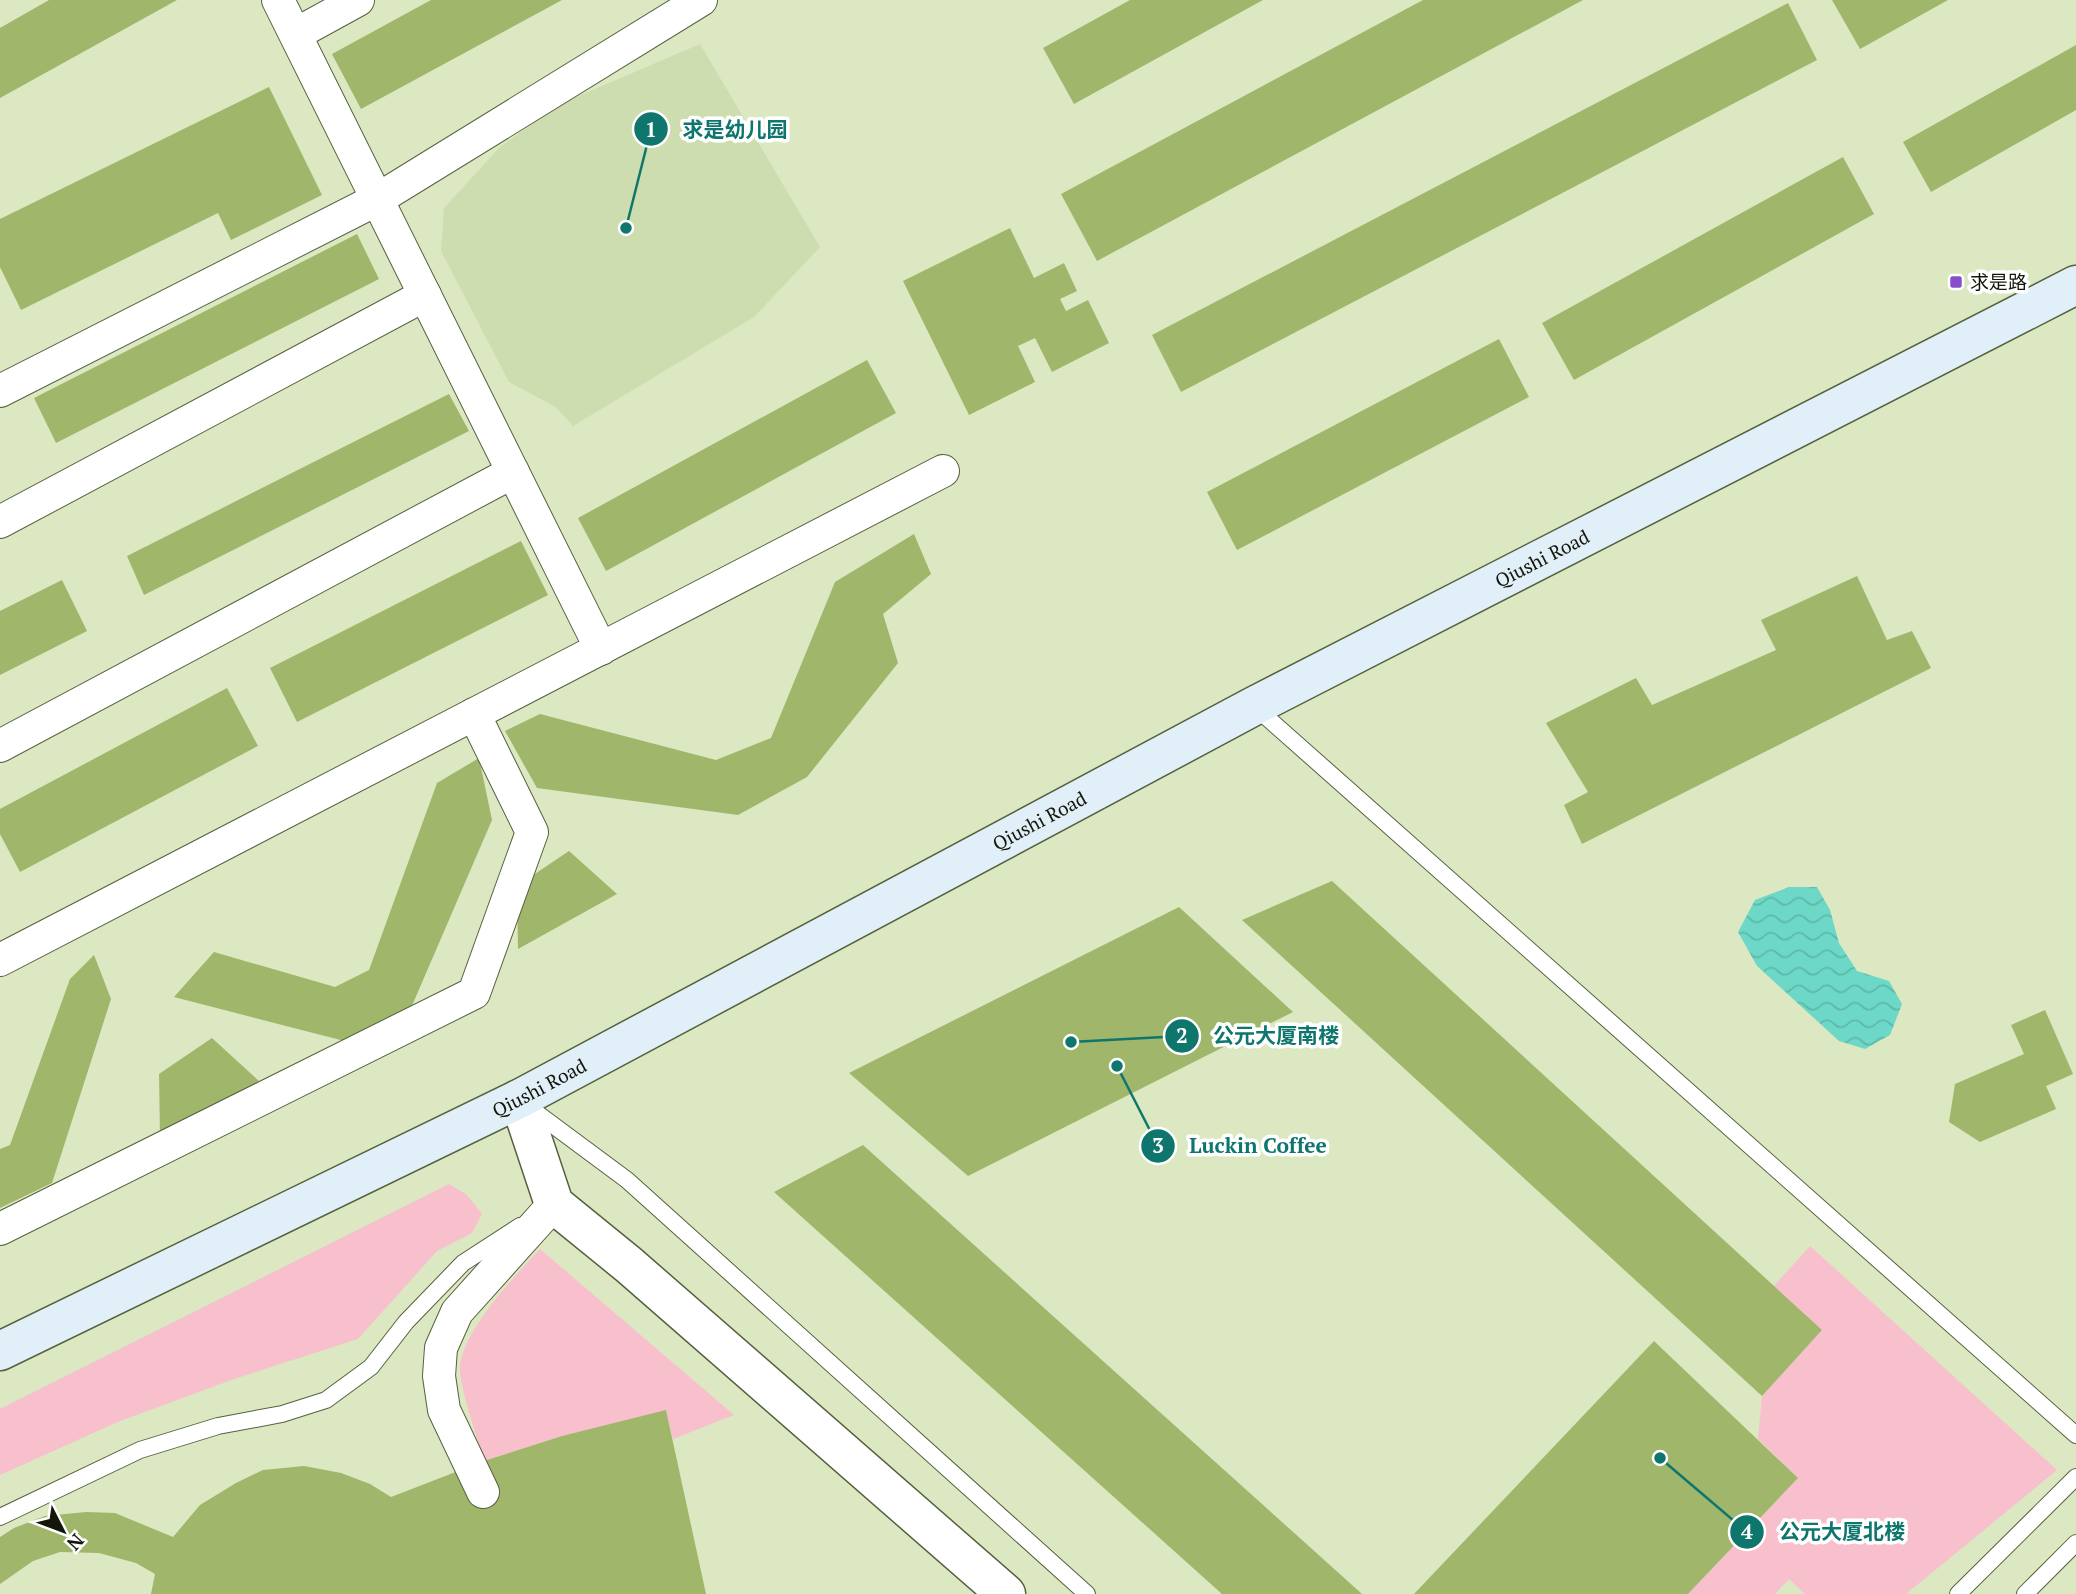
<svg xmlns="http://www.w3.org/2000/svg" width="2076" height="1594" font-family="'PT Serif','Noto Sans SC',serif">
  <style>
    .built { fill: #ceddaf }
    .grass { fill: #f8bfcd }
    .water { fill: url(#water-waves) }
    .building { fill: #a0b66b }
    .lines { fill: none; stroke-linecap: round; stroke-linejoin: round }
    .service-casing { stroke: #56603f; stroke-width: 18 }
    .minor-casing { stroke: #56603f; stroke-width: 34 }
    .tertiary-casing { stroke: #56603f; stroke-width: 41 }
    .secondary-casing { stroke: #56603f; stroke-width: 41 }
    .service { stroke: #fff; stroke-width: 16 }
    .minor { stroke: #fff; stroke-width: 32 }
    .tertiary { stroke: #fff; stroke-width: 38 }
    .secondary { stroke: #e1eff9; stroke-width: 38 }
    .poi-dot { fill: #8750c8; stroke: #fff; stroke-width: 2.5 }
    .labels { text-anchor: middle; stroke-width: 7; stroke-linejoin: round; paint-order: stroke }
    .poi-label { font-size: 19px; fill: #131709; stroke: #fff; text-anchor: start }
    .street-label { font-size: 19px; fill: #131709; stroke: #fff }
    .leader { fill: none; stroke: #0f766e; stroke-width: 2.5 }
    .callout-dot { fill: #0f766e; stroke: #fff; stroke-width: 2.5 }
    .mark-label { font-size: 21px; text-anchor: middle; font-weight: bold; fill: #fff }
    .callout-label { font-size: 21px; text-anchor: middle; font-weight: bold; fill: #0f766e; stroke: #fff; stroke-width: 7; stroke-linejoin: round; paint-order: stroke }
  </style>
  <defs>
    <pattern id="water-waves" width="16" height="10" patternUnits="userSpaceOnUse" patternTransform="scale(1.75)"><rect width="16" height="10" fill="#6dd8c7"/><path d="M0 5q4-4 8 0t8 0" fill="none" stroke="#5eb9aa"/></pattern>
  </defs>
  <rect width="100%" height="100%" fill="#dbe8c1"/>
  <polygon class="built" points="700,44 820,247 754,317 573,426 556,407 509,382 441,251 444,208 500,147 560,104"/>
  <g class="grass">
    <polygon points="449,1184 467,1195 482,1214 472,1233 437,1251 358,1339 237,1378 120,1421 0,1475 0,1409"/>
    <polygon points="1810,1246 2057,1470 1906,1594 1805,1594 1789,1579 1775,1594 1688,1594 1798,1478 1758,1439 1762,1396 1822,1330 1774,1286"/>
    <path d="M 540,1249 L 734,1415 L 673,1439 L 666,1411 L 562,1436 L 484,1461 C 476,1433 464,1402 460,1373 C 456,1336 517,1274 540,1249 Z"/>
  </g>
  <polygon class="water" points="1789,887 1817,887 1830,910 1839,943 1857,971 1889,981 1902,1004 1890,1035 1865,1049 1839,1041 1757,966 1738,932 1755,900"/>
  <g class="building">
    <polygon points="49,0 177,0 0,98 0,28"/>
    <polygon points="431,0 562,0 361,109 332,54"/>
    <polygon points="1130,0 1263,0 1074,104 1043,48"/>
    <polygon points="1423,0 1583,0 1097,261 1061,194"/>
    <polygon points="1832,0 1948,0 1860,49"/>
    <polygon points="1788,3 1817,60 1181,392 1152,335"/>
    <polygon points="2076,45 2076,110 1931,192 1903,142"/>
    <polygon points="269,87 322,195 231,240 218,213 21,310 0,267 0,219"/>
    <polygon points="1843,157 1874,214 1574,380 1542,323"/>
    <polygon points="1010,228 1034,278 1064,263 1077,291 1060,299 1066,311 1088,300 1109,343 1052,372 1035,338 1018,346 1035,382 969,415 903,281"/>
    <polygon points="357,234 379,279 56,443 34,398"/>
    <polygon points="1499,339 1529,397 1237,550 1207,492"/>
    <polygon points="867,360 896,413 606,571 578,518"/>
    <polygon points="449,394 469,431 144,595 127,556"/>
    <polygon points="914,534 931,574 883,614 898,663 807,777 738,815 537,788 505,731 540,714 716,760 771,738 835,582"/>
    <polygon points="521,541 548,595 297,722 270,668"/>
    <polygon points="1857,576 1887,640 1912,631 1931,668 1582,844 1564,805 1588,792 1546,723 1636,678 1652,705 1776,650 1761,620"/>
    <polygon points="62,580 87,631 0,675 0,611"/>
    <polygon points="227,688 258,746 20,872 0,834 0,809"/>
    <polygon points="479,758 492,820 411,1008 360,1045 174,997 214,952 335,987 369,970 437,783"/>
    <polygon points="569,851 617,894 518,949 517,886"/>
    <polygon points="1332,881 1822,1330 1762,1396 1242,920"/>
    <polygon points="1179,907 1293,1012 968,1176 849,1073"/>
    <polygon points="94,955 111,999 52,1183 0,1208 0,1149 10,1145 70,979"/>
    <polygon points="2045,1010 2073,1074 2046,1086 2056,1109 1980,1142 1949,1122 1955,1084 2024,1054 2011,1025"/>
    <polygon points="212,1038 259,1081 160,1136 159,1074"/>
    <polygon points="863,1145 1362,1594 1222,1594 774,1192"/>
    <polygon points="1654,1341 1798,1478 1688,1594 1414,1594"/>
    <polygon points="666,1410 706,1594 151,1594 155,1574 136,1563 99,1553 60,1552 33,1561 0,1584 0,1537 14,1528 45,1516 86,1512 115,1513 173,1537 200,1505 236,1483 263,1470 304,1466 341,1473 370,1484 391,1497 484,1461 562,1436"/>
  </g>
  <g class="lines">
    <defs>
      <g id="service">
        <polyline points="1254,706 2076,1435"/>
        <polyline points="530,1108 627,1180 1087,1594"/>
        <polyline points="0,1517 140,1450 218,1426 282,1414 326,1400 371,1367 406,1322 463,1263 520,1226"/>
        <polyline points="1958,1594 2076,1477"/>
        <polyline points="2025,1594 2076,1543"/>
      </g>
      <g id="minor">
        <polyline points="278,0 601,649"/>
        <polyline points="296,34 358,0"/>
        <polyline points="0,391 378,199 701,0"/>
        <polyline points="0,522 425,295"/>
        <polyline points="0,746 513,472"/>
        <polyline points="0,960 943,471"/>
        <polyline points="0,1229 474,993 532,832 474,714"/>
        <polyline points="483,1492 444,1410 439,1376 441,1348 457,1312 554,1204"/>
      </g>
      <polyline id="tertiary" points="519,1099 554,1204 629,1265 1006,1594"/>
      <g id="secondary">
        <path id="s1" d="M 0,1351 L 519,1099 L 1254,706 L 2076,285"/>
      </g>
    </defs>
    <use href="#service" class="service-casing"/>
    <use href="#minor" class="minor-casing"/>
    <use href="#tertiary" class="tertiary-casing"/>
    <use href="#secondary" class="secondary-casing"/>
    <use href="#service" class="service"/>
    <use href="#minor" class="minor"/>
    <use href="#tertiary" class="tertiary"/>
    <use href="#secondary" class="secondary"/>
  </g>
  <rect class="poi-dot" x="1949" y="275" width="14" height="14" rx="3.5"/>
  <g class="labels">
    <g class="poi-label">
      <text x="1970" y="289">求是路</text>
    </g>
    <g class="street-label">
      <text dy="7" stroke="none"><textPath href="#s1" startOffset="1734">Qiushi Road</textPath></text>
      <text dy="7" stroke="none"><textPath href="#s1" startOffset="1167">Qiushi Road</textPath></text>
      <text dy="7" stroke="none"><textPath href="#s1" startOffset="600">Qiushi Road</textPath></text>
    </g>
  </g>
  <path class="leader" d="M626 228L651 129M1071 1042L1182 1036M1117 1066L1158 1146M1660 1458L1747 1532"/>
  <g class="callout-dot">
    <circle cx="626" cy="228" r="7"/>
    <circle cx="1071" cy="1042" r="7"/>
    <circle cx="1117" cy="1066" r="7"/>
    <circle cx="1660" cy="1458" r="7"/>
    <circle cx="651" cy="129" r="18"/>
    <circle cx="1182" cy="1036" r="18"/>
    <circle cx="1158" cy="1146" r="18"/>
    <circle cx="1747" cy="1532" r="18"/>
  </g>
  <g class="mark-label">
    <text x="651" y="137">1</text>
    <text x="1182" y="1043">2</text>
    <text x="1158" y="1153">3</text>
    <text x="1747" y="1539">4</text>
  </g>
  <g class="callout-label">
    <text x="735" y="137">求是幼儿园</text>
    <text x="1276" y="1043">公元大厦南楼</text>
    <text x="1258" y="1153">Luckin Coffee</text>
    <text x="1842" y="1539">公元大厦北楼</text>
  </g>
  <g transform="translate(63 1531) rotate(132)" stroke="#ffffff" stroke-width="5" paint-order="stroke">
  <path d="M0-5L12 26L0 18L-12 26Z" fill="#131709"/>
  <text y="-10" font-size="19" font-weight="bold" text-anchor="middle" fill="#131709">N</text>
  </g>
</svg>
